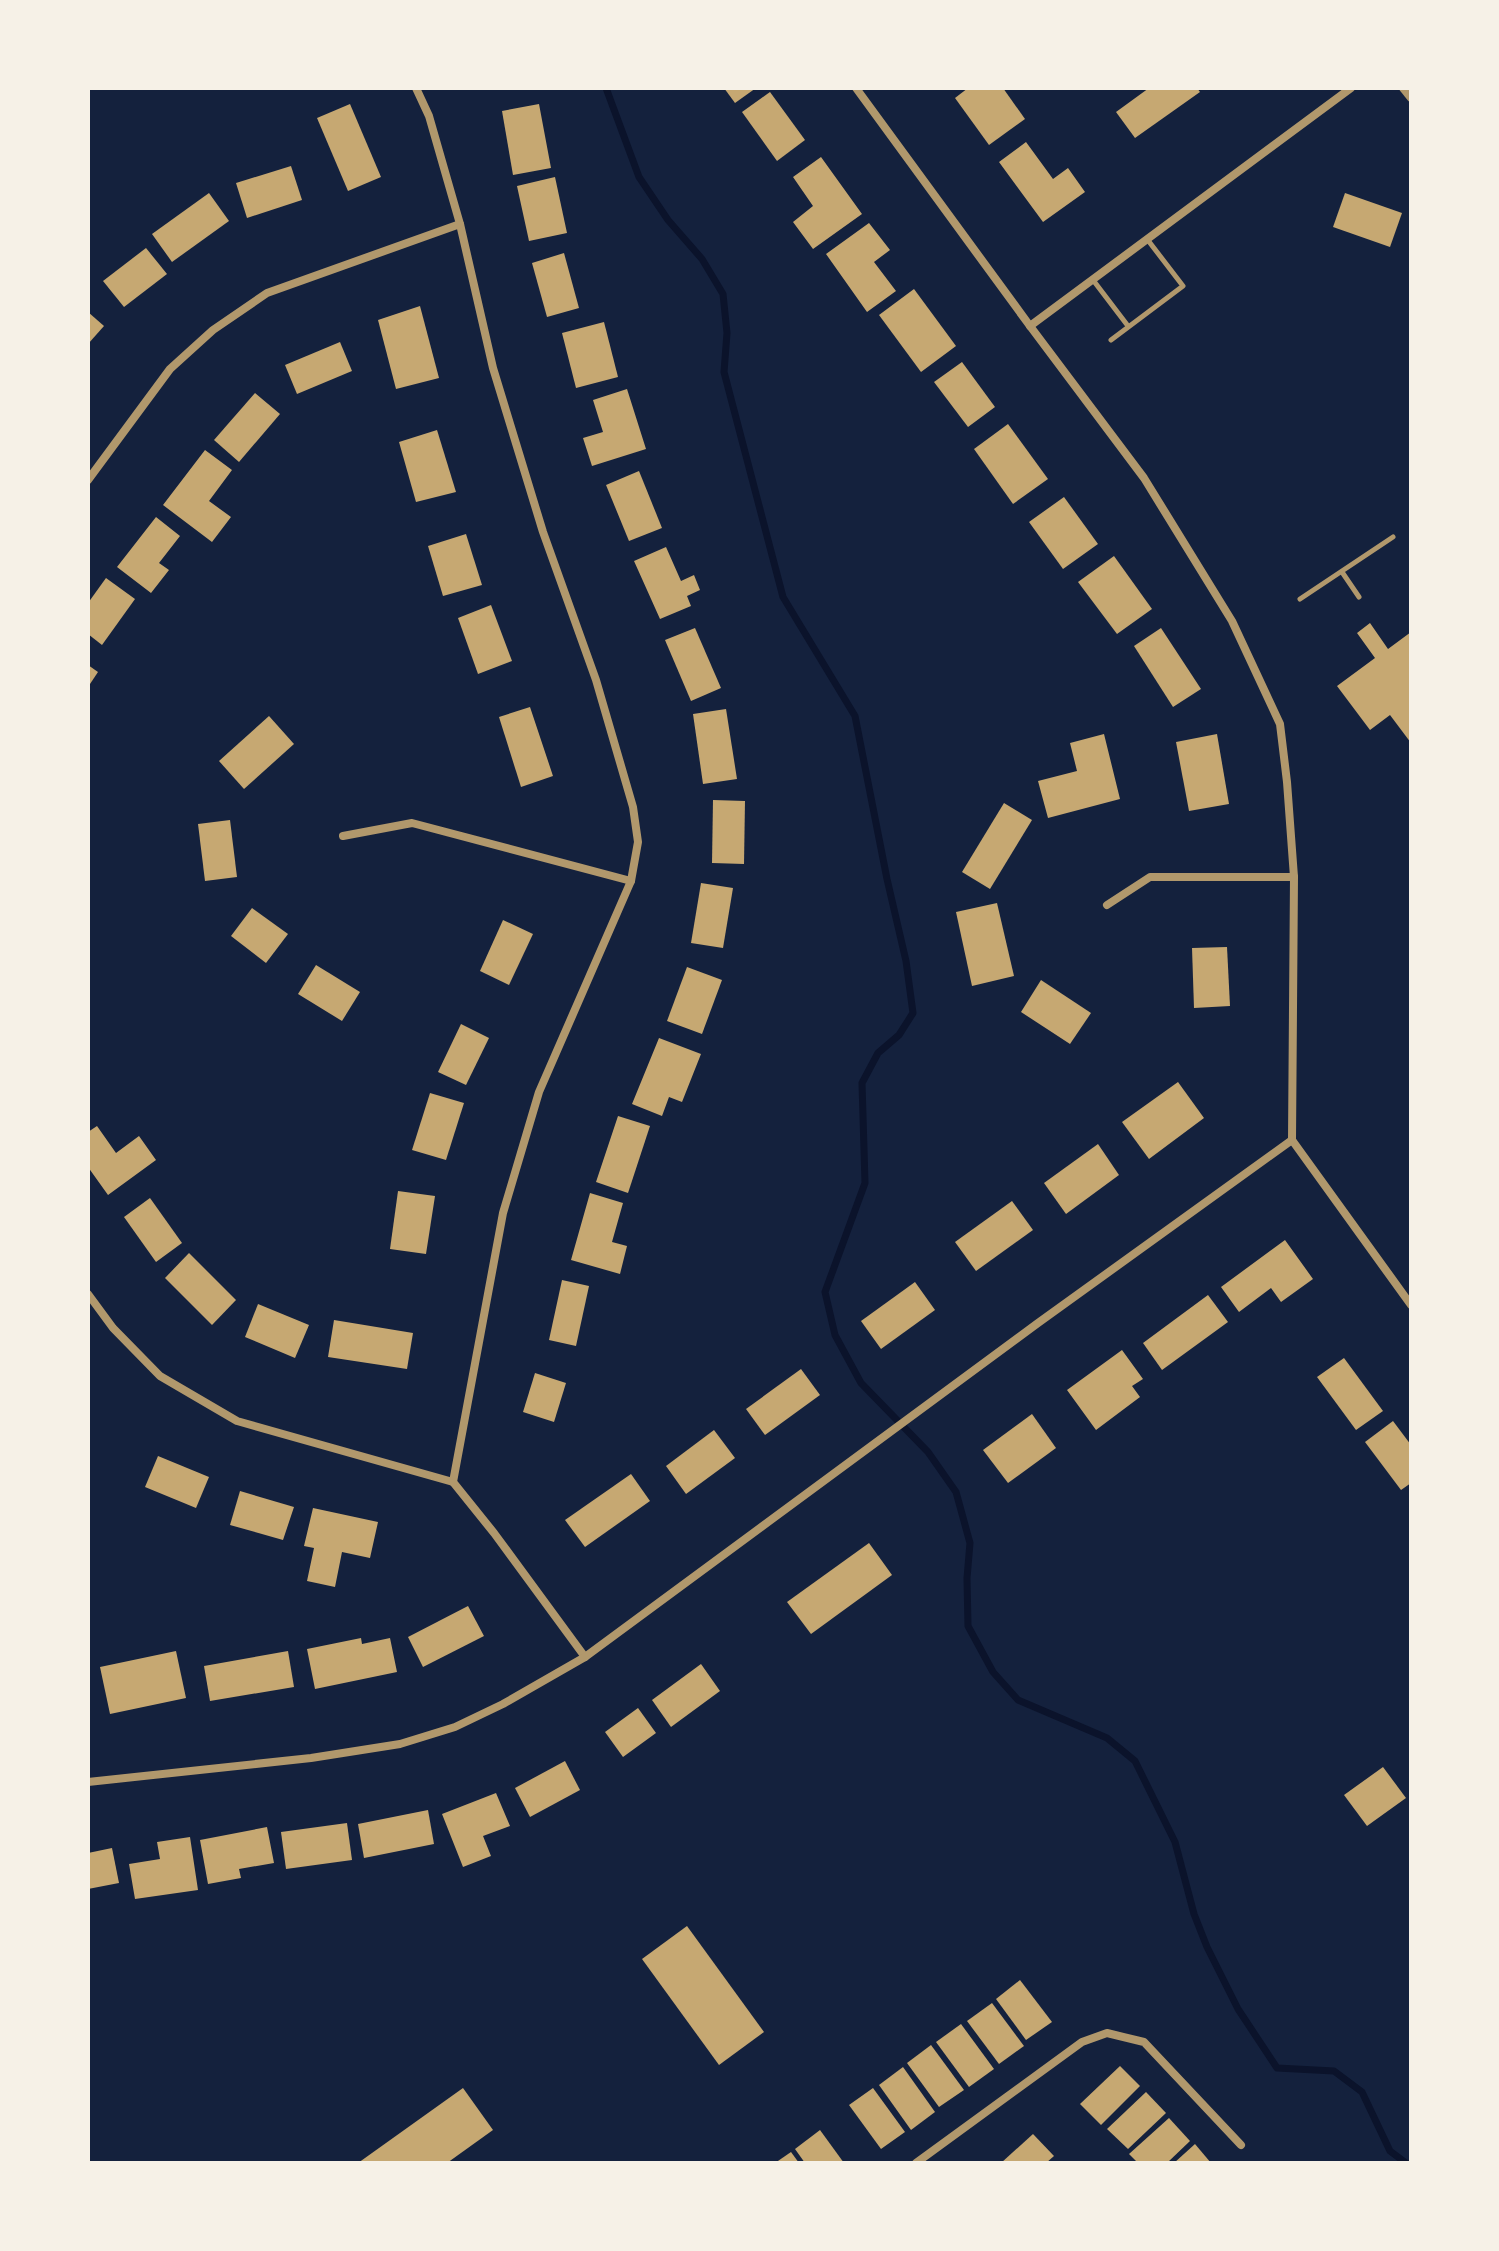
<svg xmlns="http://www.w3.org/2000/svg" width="1499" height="2251" font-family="'Exo 2',sans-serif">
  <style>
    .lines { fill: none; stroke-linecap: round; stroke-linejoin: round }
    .stream { stroke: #0b132b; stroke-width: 7 }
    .building { fill: #c6a872 }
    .service { stroke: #b1986c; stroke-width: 5 }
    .minor { stroke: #b1986c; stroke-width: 8 }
  </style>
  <rect width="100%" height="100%" fill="#14213d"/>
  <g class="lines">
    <polyline class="stream" points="606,88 639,177 668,220 702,259 723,294 727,333 724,372 783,597 855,716 887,879 906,961 913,1013 899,1035 878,1053 862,1083 865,1183 825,1292 835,1335 861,1383 928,1452 956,1492 970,1543 967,1578 968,1626 993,1672 1018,1700 1107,1738 1135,1761 1175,1842 1194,1914 1207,1947 1238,2009 1277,2068 1334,2071 1362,2092 1390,2151 1406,2163"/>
  </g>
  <g class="building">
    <polygon points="724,88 756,88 735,103"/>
    <polygon points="968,88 1003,88 1025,119 989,145 955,98"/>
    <polygon points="1149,88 1197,88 1200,92 1135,138 1116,112"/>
    <polygon points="770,92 805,140 777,161 742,112"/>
    <polygon points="350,104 381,177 348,191 317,118"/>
    <polygon points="539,104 551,168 513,175 502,111"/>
    <polygon points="1026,142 1053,179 1068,168 1085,192 1043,222 999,162"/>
    <polygon points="821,157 862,214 813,249 793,222 813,206 793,177"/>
    <polygon points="291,166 302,200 247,218 236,183"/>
    <polygon points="555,177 567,233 529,241 517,186"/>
    <polygon points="209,193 229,221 172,262 152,234"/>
    <polygon points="1345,193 1402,213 1390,247 1333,227"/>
    <polygon points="869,223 890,250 874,262 896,291 867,312 826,254"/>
    <polygon points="146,248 167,274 124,307 103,281"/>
    <polygon points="564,253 579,308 547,317 532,263"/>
    <polygon points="914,289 956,346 921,372 879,315"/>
    <polygon points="420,306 439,378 396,389 378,320"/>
    <polygon points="88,312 104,326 88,344"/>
    <polygon points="604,322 618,377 576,388 562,333"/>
    <polygon points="340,342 352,371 297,394 285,365"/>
    <polygon points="962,362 995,407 968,427 934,382"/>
    <polygon points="627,389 646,449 592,466 583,438 603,432 593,400"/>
    <polygon points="255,393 280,414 239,462 214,440"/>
    <polygon points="1008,424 1048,479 1013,504 974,449"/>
    <polygon points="437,430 456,492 416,502 399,442"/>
    <polygon points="205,450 232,470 209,501 231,517 212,542 163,505"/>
    <polygon points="639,471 662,528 629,541 606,485"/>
    <polygon points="1064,497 1098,544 1063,569 1029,522"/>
    <polygon points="156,517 180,536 159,563 169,570 151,593 117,567"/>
    <polygon points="466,534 482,585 443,596 428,546"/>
    <polygon points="666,547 681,581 694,575 700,590 687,596 691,606 660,619 634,561"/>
    <polygon points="1114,556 1152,609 1117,634 1078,582"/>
    <polygon points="106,578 135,599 102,645 88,634 88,603"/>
    <polygon points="491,605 512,661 478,674 458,618"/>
    <polygon points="1370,623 1388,649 1411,632 1411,743 1390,715 1370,730 1337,686 1375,658 1357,633"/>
    <polygon points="695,628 721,688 691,701 665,640"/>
    <polygon points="1161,628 1201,689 1173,707 1134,646"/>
    <polygon points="88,665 98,672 88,687"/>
    <polygon points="530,707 553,776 521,787 499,717"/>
    <polygon points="726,709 737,779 703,784 693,714"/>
    <polygon points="269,716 294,744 244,789 219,761"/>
    <polygon points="1104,734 1120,799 1048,818 1038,781 1077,771 1070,743"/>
    <polygon points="1217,734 1229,804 1189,811 1176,742"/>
    <polygon points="713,800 745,801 744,864 712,863"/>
    <polygon points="1004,803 1032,820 990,889 962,872"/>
    <polygon points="230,820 237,877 205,881 198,824"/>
    <polygon points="701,883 733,888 723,948 691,943"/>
    <polygon points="997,903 1014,976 972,986 956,912"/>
    <polygon points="252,908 288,934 266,963 231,936"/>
    <polygon points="503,920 533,934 509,985 480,971"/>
    <polygon points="1227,947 1230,1006 1194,1008 1192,948"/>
    <polygon points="316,965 360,992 342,1021 298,994"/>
    <polygon points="687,967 722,980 702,1034 667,1021"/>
    <polygon points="1041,980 1091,1013 1070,1044 1021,1012"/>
    <polygon points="461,1024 489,1038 466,1085 438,1072"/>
    <polygon points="659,1038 701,1054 682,1102 669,1097 662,1116 632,1104"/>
    <polygon points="1178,1082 1204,1118 1149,1159 1122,1122"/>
    <polygon points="430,1093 464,1103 446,1160 412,1150"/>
    <polygon points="618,1116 650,1126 628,1193 596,1182"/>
    <polygon points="97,1126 116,1153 139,1136 156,1160 108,1195 88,1167 88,1132"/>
    <polygon points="1098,1144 1119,1175 1066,1214 1044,1183"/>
    <polygon points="398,1191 435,1196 426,1254 390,1249"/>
    <polygon points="590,1193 623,1203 612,1242 627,1246 620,1274 571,1260"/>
    <polygon points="150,1198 182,1243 156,1262 124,1217"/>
    <polygon points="1012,1201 1033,1230 976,1271 955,1242"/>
    <polygon points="1285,1240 1313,1279 1281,1302 1271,1288 1239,1312 1221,1287"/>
    <polygon points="189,1253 236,1300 212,1325 165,1278"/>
    <polygon points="562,1280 589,1286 576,1346 549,1340"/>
    <polygon points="915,1282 935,1310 881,1349 861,1321"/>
    <polygon points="1208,1295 1228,1322 1162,1370 1143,1343"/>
    <polygon points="258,1304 309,1325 295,1358 245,1337"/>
    <polygon points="334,1320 413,1333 407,1369 328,1357"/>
    <polygon points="1122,1350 1143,1379 1132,1386 1140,1397 1096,1430 1067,1390"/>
    <polygon points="1344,1358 1383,1411 1356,1430 1317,1377"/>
    <polygon points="801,1369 820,1395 765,1435 746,1409"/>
    <polygon points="535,1373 566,1383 554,1422 523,1412"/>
    <polygon points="1032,1414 1056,1448 1008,1483 983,1450"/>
    <polygon points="1393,1421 1411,1445 1411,1483 1401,1490 1365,1442"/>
    <polygon points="714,1430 735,1458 686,1494 666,1466"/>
    <polygon points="158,1456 209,1477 196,1508 145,1487"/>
    <polygon points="631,1474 650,1501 585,1547 565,1520"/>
    <polygon points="240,1491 294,1507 283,1540 230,1525"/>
    <polygon points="313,1508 378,1522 370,1558 342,1552 335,1587 307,1581 314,1548 304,1546"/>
    <polygon points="869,1543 892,1575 811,1634 787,1602"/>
    <polygon points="468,1606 484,1636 423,1667 408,1637"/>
    <polygon points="361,1638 362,1644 390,1638 397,1672 315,1689 307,1649"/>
    <polygon points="176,1651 186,1698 110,1714 100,1667"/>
    <polygon points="288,1651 294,1687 210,1701 204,1666"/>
    <polygon points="701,1664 720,1691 671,1727 652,1700"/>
    <polygon points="638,1708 656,1733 623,1757 605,1732"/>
    <polygon points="565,1761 580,1790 530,1817 515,1788"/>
    <polygon points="1383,1767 1406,1798 1367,1826 1344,1795"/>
    <polygon points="496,1793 510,1826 483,1836 491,1856 463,1867 442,1814"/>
    <polygon points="428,1810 434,1844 364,1858 358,1824"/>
    <polygon points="347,1823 352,1860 286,1869 281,1832"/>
    <polygon points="267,1827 274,1863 239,1869 241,1878 208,1884 200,1840"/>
    <polygon points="190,1837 198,1890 135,1899 129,1864 160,1859 157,1842"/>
    <polygon points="112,1848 119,1883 88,1889 88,1853"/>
    <polygon points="687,1926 764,2032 719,2065 642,1959"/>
    <polygon points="1020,1980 1052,2022 1026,2040 996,1999"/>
    <polygon points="992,2003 1024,2046 999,2064 967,2021"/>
    <polygon points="961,2024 994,2069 969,2087 936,2042"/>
    <polygon points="931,2045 964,2090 939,2107 907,2063"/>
    <polygon points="1120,2066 1140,2086 1101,2125 1080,2104"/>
    <polygon points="903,2067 935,2112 911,2130 879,2085"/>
    <polygon points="463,2088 493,2130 447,2163 358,2163"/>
    <polygon points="873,2088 905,2132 881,2149 849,2105"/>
    <polygon points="1146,2092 1166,2113 1128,2149 1107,2129"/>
    <polygon points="1169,2118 1190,2141 1167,2163 1138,2163 1129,2154"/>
    <polygon points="820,2130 844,2163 805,2163 795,2149"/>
    <polygon points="1033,2134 1054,2156 1046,2163 1001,2163"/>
    <polygon points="1195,2144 1211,2163 1174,2163"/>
    <polygon points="791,2152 799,2163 775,2163"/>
  </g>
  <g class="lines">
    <g class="service">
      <polyline points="1093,280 1128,326"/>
      <polyline points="1111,340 1183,286 1147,239"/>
      <polyline points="1342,572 1359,597"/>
      <polyline points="1300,599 1393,537"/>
    </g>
    <g class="minor">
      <polyline points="416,88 429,116 460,224 493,368 543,532 596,680 633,807 638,842 631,881 539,1092 503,1213 453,1482 494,1533 585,1657"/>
      <polyline points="856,88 1030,326 1144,478 1232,621 1280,724 1287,782 1294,877 1292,1140 1411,1305"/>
      <polyline points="1403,88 1411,98"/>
      <polyline points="1030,326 1351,88"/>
      <polyline points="88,480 170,369 213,330 267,293 460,224"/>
      <polyline points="343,836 412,823 631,881"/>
      <polyline points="1107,905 1150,877 1294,877"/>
      <polyline points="88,1294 113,1328 160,1376 237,1421 453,1482"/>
      <polyline points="88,1782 311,1758 400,1744 455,1727 503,1704 585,1657 1038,1323 1292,1140"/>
      <polyline points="916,2163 1082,2042 1107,2033 1144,2042 1241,2145"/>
    </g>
  </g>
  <rect width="1499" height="2251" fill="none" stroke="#f6f1e7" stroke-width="180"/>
</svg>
